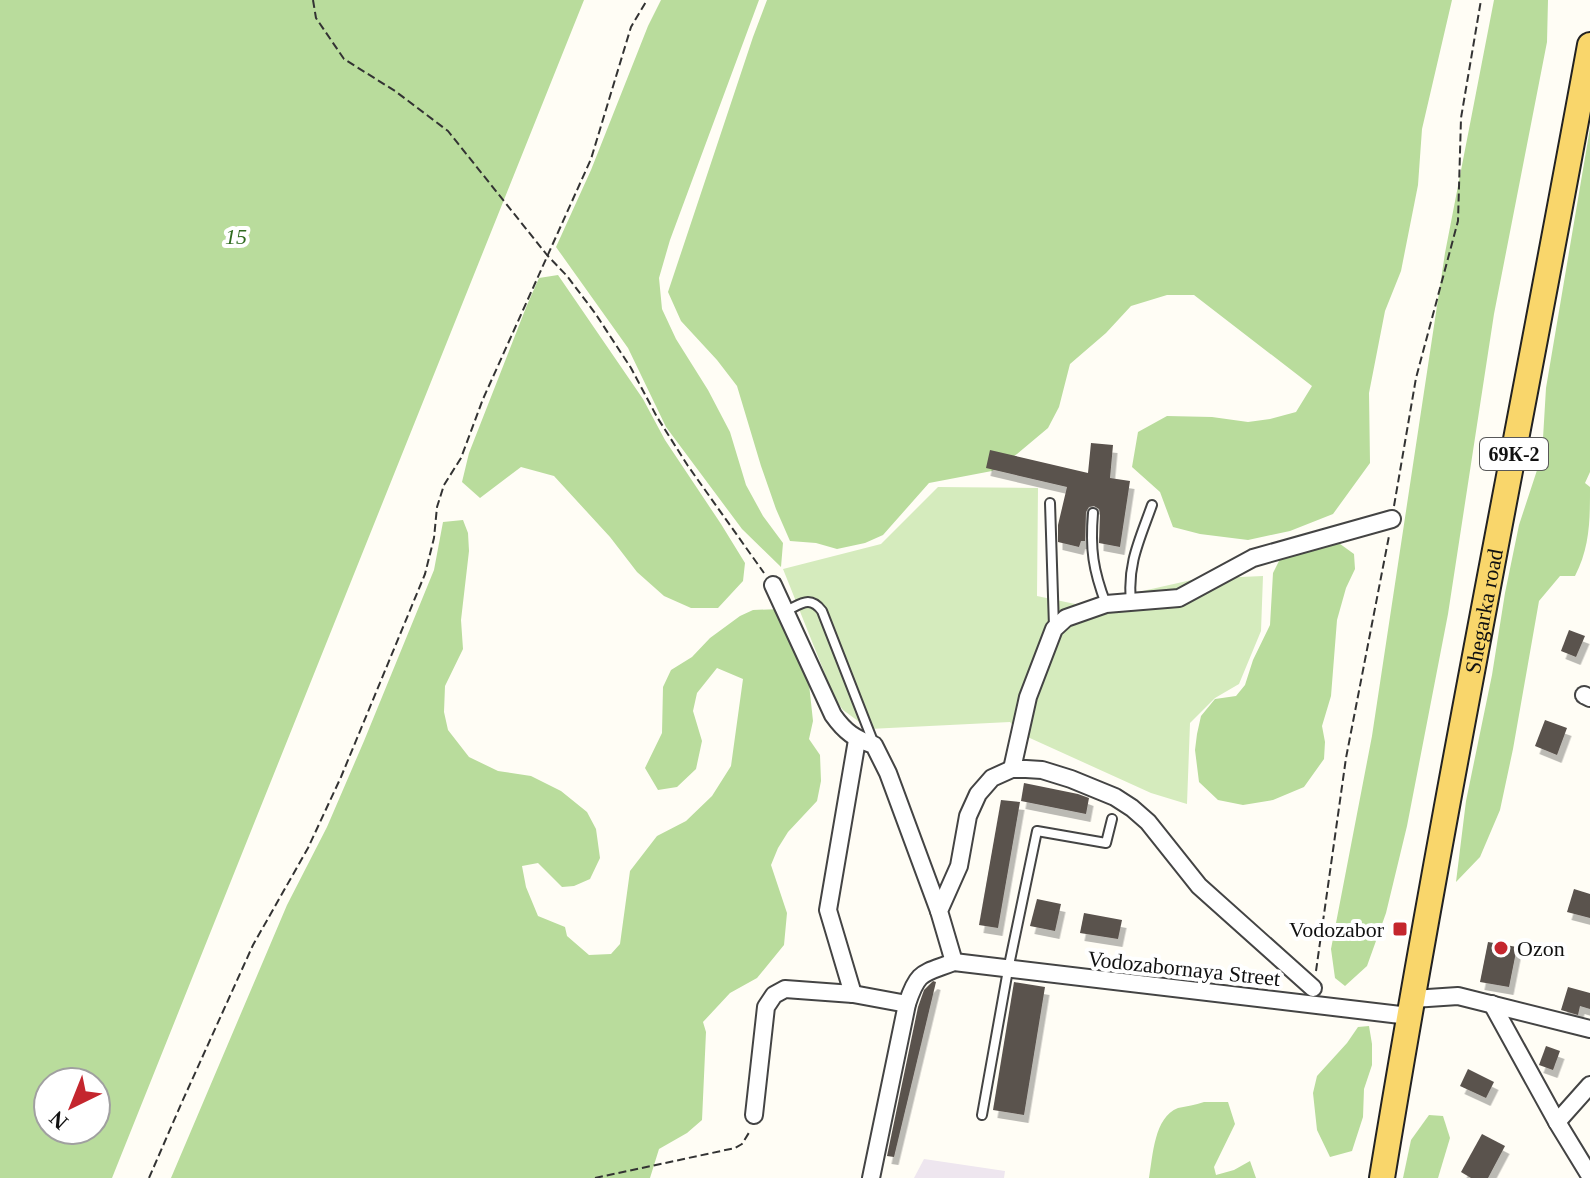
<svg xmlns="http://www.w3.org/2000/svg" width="1590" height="1178" font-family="Georgia,serif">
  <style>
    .industrial { fill: #eee6ef }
    .green { fill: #d5ebbd }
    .forest { fill: #b9dc9c; fill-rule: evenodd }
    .building { fill: #5a524d; filter: url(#shadow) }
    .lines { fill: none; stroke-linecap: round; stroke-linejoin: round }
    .lane-casing { stroke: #444; stroke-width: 12 }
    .street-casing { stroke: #444; stroke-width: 20 }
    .primary-casing { stroke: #222; stroke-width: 28 }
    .path { stroke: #333; stroke-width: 2; stroke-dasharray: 8 4; stroke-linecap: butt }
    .lane { stroke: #fff; stroke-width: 8 }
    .street { stroke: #fff; stroke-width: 16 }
    .primary { stroke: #f9d66b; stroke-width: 24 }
    .poi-dot { fill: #c4262e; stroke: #fff; stroke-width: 3 }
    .labels { text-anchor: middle; stroke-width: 8; stroke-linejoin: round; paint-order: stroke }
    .shield { fill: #fff; stroke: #585858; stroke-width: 2 }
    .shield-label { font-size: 20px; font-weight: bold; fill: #111 }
    .park-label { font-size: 22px; font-style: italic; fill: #2f6b1f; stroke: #fff }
    .street-label { font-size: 22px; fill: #111; stroke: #fff }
    .poi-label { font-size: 22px; fill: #111; stroke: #fff; text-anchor: end }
  </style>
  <defs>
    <filter id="shadow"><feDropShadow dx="4.5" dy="8" stdDeviation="0" flood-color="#0004"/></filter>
  </defs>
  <rect width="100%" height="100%" fill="#fffdf5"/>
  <polygon class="industrial" points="924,1159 1005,1171 1004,1178 914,1178"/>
  <polygon class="green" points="938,487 1038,488 1037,596 1080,605 1196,579 1263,576 1261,631 1239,684 1215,698 1190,723 1187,804 1151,793 1021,734 1010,722 869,729 843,710 835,699 783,569 881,544"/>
  <g class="forest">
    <path d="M 0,0 L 584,0 L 112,1178 L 0,1178 ZM 48,1082 L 96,1082 L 96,1130 L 48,1130 Z"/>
    <polygon points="661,0 759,0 670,240 659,278 662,309 676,339 708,390 730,432 746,485 763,516 783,543 781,567 742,529 666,427 628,348 556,247 591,170 648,26"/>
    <polygon points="767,0 1452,0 1422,129 1418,185 1401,271 1385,311 1369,393 1370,463 1333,514 1290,531 1248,540 1200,534 1173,527 1160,492 1132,467 1138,432 1167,416 1212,417 1248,422 1270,419 1296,412 1312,386 1194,295 1167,295 1131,306 1106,333 1070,364 1059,407 1048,428 1017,454 992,471 929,483 883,535 865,543 837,549 816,543 790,541 776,509 761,466 737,386 717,360 681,321 668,292 753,37"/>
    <polygon points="1494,0 1548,0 1547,42 1494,314 1448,614 1407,826 1386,913 1367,966 1345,986 1335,978 1331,949 1372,736 1445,253"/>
    <path d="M 1590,128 L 1590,472 L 1585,483 L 1590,487 C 1590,520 1590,547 1575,576 L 1560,576 L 1539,601 L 1513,749 L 1500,810 L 1480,857 L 1456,882 L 1466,801 L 1492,675 L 1505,593 L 1519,525 L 1542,455 L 1546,388 Z"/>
    <polygon points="558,275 643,399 665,440 721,524 745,563 743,581 718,608 691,608 664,596 637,572 610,537 554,476 521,467 480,498 462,482 469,453 527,305 539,278"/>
    <polygon points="463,520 468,533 469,551 461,620 463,649 445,686 444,712 448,730 469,757 498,771 531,776 561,791 587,812 596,829 600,858 590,879 574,886 562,887 538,863 522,866 526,887 538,916 565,927 567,936 589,955 611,954 620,944 630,871 657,836 686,821 712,796 731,766 743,679 717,668 697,693 693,711 702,741 696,769 677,787 658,790 645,768 662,733 663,687 671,670 692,657 710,638 740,616 753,610 781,609 806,656 813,721 809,739 820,755 821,781 817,801 788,832 778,848 771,865 787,913 784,945 757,978 730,993 703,1022 706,1032 702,1120 687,1133 659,1149 650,1178 171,1178 287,905 327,827 364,741 434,570 443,522"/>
    <polygon points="1336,541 1354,554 1355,569 1346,588 1337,620 1331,696 1322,726 1325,742 1324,759 1304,787 1273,800 1243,805 1218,800 1199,782 1195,750 1197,734 1201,716 1215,699 1236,696 1245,685 1253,660 1270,625 1273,573 1286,547"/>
    <polygon points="1369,1026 1372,1044 1372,1065 1364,1089 1363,1117 1352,1151 1330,1157 1317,1130 1313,1093 1317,1076 1347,1043 1358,1027"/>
    <path d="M 1204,1102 L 1228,1102 L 1235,1124 L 1214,1167 L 1216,1175 L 1234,1170 L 1250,1161 L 1256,1178 L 1149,1178 C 1153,1156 1154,1117 1178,1108 C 1187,1106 1195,1105 1204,1102 Z"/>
    <polygon points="1429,1115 1443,1116 1450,1138 1438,1178 1403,1178 1411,1140"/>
  </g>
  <g class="building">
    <polygon points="1091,443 1113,445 1110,478 1130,481 1120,547 1099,543 1100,513 1099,509 1094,506 1089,507 1086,512 1085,541 1081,541 1079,547 1058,542 1058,525 1067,487 986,468 990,450 1088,473"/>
    <polygon points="1569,630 1585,636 1576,657 1561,651"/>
    <polygon points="1545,720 1567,728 1557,755 1535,746"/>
    <polygon points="1024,783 1078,794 1089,798 1086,814 1021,801"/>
    <polygon points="1001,800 1020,802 998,928 979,925"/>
    <polygon points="1574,889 1590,894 1590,918 1567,912"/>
    <polygon points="1037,899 1061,904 1055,931 1030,926"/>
    <polygon points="1084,913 1122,920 1118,939 1080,933"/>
    <polygon points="1488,942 1517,947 1509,987 1480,982"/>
    <polygon points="933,981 936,982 894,1157 887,1156 918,1007 924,990"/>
    <polygon points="1014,982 1045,987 1024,1115 993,1110"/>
    <polygon points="1568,987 1590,993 1590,1009 1580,1006 1578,1015 1561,1010"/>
    <polygon points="1546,1046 1560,1051 1553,1070 1539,1065"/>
    <polygon points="1468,1069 1494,1082 1486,1098 1460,1086"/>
    <polygon points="1482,1134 1505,1146 1488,1178 1471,1178 1461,1172"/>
  </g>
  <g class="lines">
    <defs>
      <g id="lane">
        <polyline points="1050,503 1054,627"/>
        <path d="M 1093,513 C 1090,549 1093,570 1106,604"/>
        <path d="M 1131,601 C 1127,564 1140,539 1152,505"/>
        <path d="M 786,611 C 801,604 810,595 822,611 L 874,744"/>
        <polyline points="982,1115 1008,970 1037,831 1106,843 1112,819"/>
      </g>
      <g id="street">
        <path d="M 773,585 L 833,715 C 845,732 855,739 874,745 L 888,773 L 939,911"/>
        <polyline points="1584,695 1590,698"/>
        <polyline points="1012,769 1028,697 1054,629 1066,618 1106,604 1179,598 1253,558 1392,519"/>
        <polyline points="954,962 939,911 959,866 968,816 978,794 992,778 1012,769 1026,769 1042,770 1071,779 1115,797 1132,808 1148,822 1199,886 1313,988"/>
        <polyline points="853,994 828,910 857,740"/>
        <polyline points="1413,999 1458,996 1590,1029"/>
        <polyline points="1492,1004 1557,1122 1590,1176"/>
        <polyline points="754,1115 766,1007 774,995 785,989 853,994 907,1004"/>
        <polyline points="1557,1122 1590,1085"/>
        <path d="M 871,1178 L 907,1004 C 918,970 923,974 954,962 L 1409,1016"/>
      </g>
      <g id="primary">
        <path id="s1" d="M 1382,1178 C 1444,799 1521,423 1590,45"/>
      </g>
    </defs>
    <use href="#lane" class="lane-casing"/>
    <use href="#street" class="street-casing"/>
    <use href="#primary" class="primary-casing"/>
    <g class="path">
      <polyline points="313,0 316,18 344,59 395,91 448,131 547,255 567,276 595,313 631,368 657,417 688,466 764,573"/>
      <polyline points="1394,506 1416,378 1458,221 1461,118 1481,0"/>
      <polyline points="1316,971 1346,758 1389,536"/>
      <polyline points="149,1178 182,1102 253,945 308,848 341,777 425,574 434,538 437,507 444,485 461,458 483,399 591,159 631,27 647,0"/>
      <polyline points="595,1178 735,1148 742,1144 750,1131"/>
    </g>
    <use href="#lane" class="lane"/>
    <use href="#street" class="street"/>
    <use href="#primary" class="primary"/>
  </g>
  <g class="poi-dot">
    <rect x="1392" y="921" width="16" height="16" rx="4"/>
    <circle cx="1501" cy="948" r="8"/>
  </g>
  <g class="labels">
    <rect class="shield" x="1480" y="438" width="68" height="32" rx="6"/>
    <g class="shield-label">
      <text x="1514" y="461">69К-2</text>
    </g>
    <g class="park-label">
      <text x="236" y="244">15</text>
    </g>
    <g class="street-label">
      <text dy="8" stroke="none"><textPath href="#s1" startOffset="576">Shegarka road</textPath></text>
      <text transform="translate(1184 968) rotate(6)" y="8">Vodozabornaya Street</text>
    </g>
    <g class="poi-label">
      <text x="1384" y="937">Vodozabor</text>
      <text x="1517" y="956" text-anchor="start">Ozon</text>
    </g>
  </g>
  <g transform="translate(72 1106) rotate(223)"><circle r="38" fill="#ffffff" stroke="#a0a0a0" stroke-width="2"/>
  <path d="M0-6L14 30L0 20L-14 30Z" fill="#c4262e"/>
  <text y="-12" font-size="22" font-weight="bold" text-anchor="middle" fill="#111111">N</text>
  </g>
</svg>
